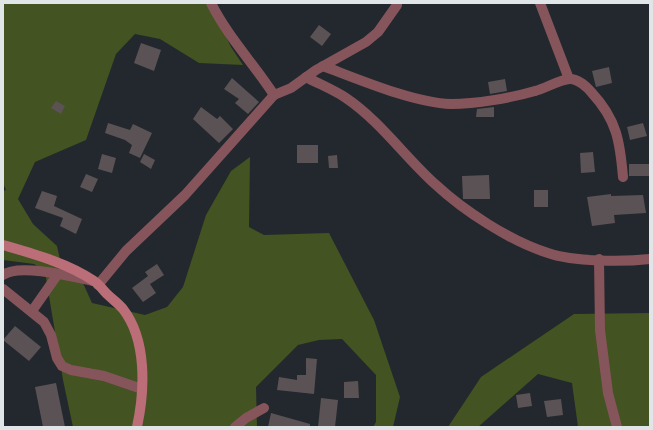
<svg xmlns="http://www.w3.org/2000/svg" width="653" height="430" font-family="Manrope,sans-serif">
  <style>
    .green { fill: #435321 }
    .building { fill: #5b5255 }
    .lines { fill: none; stroke-linecap: round; stroke-linejoin: round }
    .minor { stroke: #86555b; stroke-width: 10 }
    .secondary { stroke: #bb6d78; stroke-width: 10 }
  </style>
  <rect width="100%" height="100%" fill="#22282d"/>
  <g class="green">
    <polygon points="3,3 210,3 231,47 243,65 199,63 160,39 135,34 116,54 86,140 35,162 18,199 33,224 57,246 62,268 83,283 92,303 145,315 167,307 183,287 206,215 231,171 250,157 249,227 264,235 329,233 374,320 400,397 393,427 373,427 376,422 376,375 342,339 319,340 298,345 256,387 257,427 73,427 63,380 45,272 34,264 3,260 3,191 6,190 3,183"/>
    <polygon points="650,313 650,427 578,427 572,383 538,374 478,427 448,427 481,377 574,314"/>
  </g>
  <g class="building">
    <polygon points="319,25 331,34 322,46 310,37"/>
    <polygon points="141,43 161,50 154,71 134,63"/>
    <polygon points="609,67 612,83 596,87 592,71"/>
    <polygon points="232,78 259,102 248,114 235,103 239,99 224,89"/>
    <polygon points="505,79 507,91 490,94 488,82"/>
    <polygon points="56,101 65,106 61,114 51,108"/>
    <polygon points="201,107 217,119 220,116 233,129 219,143 193,119"/>
    <polygon points="494,107 494,117 476,117 477,109"/>
    <polygon points="108,123 130,130 133,124 152,133 140,158 129,153 132,145 125,140 105,133"/>
    <polygon points="643,123 647,136 630,140 627,127"/>
    <rect x="297" y="145" width="21" height="18"/>
    <polygon points="593,152 595,172 581,173 580,153"/>
    <polygon points="102,154 116,158 112,173 98,169"/>
    <polygon points="144,154 155,160 151,169 140,162"/>
    <polygon points="337,155 338,168 329,168 328,156"/>
    <rect x="629" y="164" width="21" height="12"/>
    <polygon points="86,174 98,179 92,192 80,187"/>
    <polygon points="489,175 490,199 463,199 462,176"/>
    <rect x="534" y="190" width="14" height="17"/>
    <polygon points="42,191 57,196 54,206 82,219 76,234 60,226 63,218 35,208"/>
    <polygon points="611,194 611,196 643,195 646,213 614,215 615,223 592,226 587,197"/>
    <polygon points="157,264 164,275 150,284 156,293 143,302 132,288 148,276 145,272"/>
    <polygon points="15,326 41,347 29,361 3,340"/>
    <polygon points="306,358 317,359 314,394 277,390 279,377 297,380 297,375 306,375"/>
    <polygon points="358,381 359,398 344,398 344,382"/>
    <polygon points="56,383 65,427 43,427 35,387"/>
    <polygon points="530,393 532,406 518,408 516,395"/>
    <polygon points="321,398 338,400 335,427 318,427"/>
    <polygon points="561,399 563,415 547,417 544,401"/>
    <polygon points="271,413 310,424 310,427 268,427"/>
  </g>
  <g class="lines">
    <g class="minor">
      <path d="M 211,3 C 228,37 254,64 274,95"/>
      <polyline points="540,3 569,79"/>
      <path d="M 323,66 C 358,79 414,103 451,104 C 476,104 511,98 535,91 C 544,89 561,79 570,79 C 578,79 587,87 592,93 C 617,120 620,142 623,177"/>
      <path d="M 306,77 C 319,84 334,90 346,98 C 380,121 405,157 435,184 C 464,211 510,241 548,253 C 574,262 623,262 650,259"/>
      <polyline points="599,259 600,330 608,393 617,427"/>
      <path d="M 3,275 C 19,263 74,277 93,281"/>
      <polyline points="98,285 126,251 185,195 274,95 291,88 316,70 366,42 378,32 397,5"/>
      <polyline points="3,289 44,322 51,335 57,358 62,366 71,370 104,376 142,389"/>
      <polyline points="32,311 58,274"/>
      <polyline points="235,427 246,418 264,408"/>
    </g>
    <path class="secondary" d="M 3,245 C 34,254 67,263 94,281 C 99,284 103,290 107,294 C 112,299 118,303 123,309 C 147,340 145,390 137,427"/>
  </g>
  <rect width="653" height="430" fill="none" stroke="#e0e5e8" stroke-width="8"/>
</svg>
